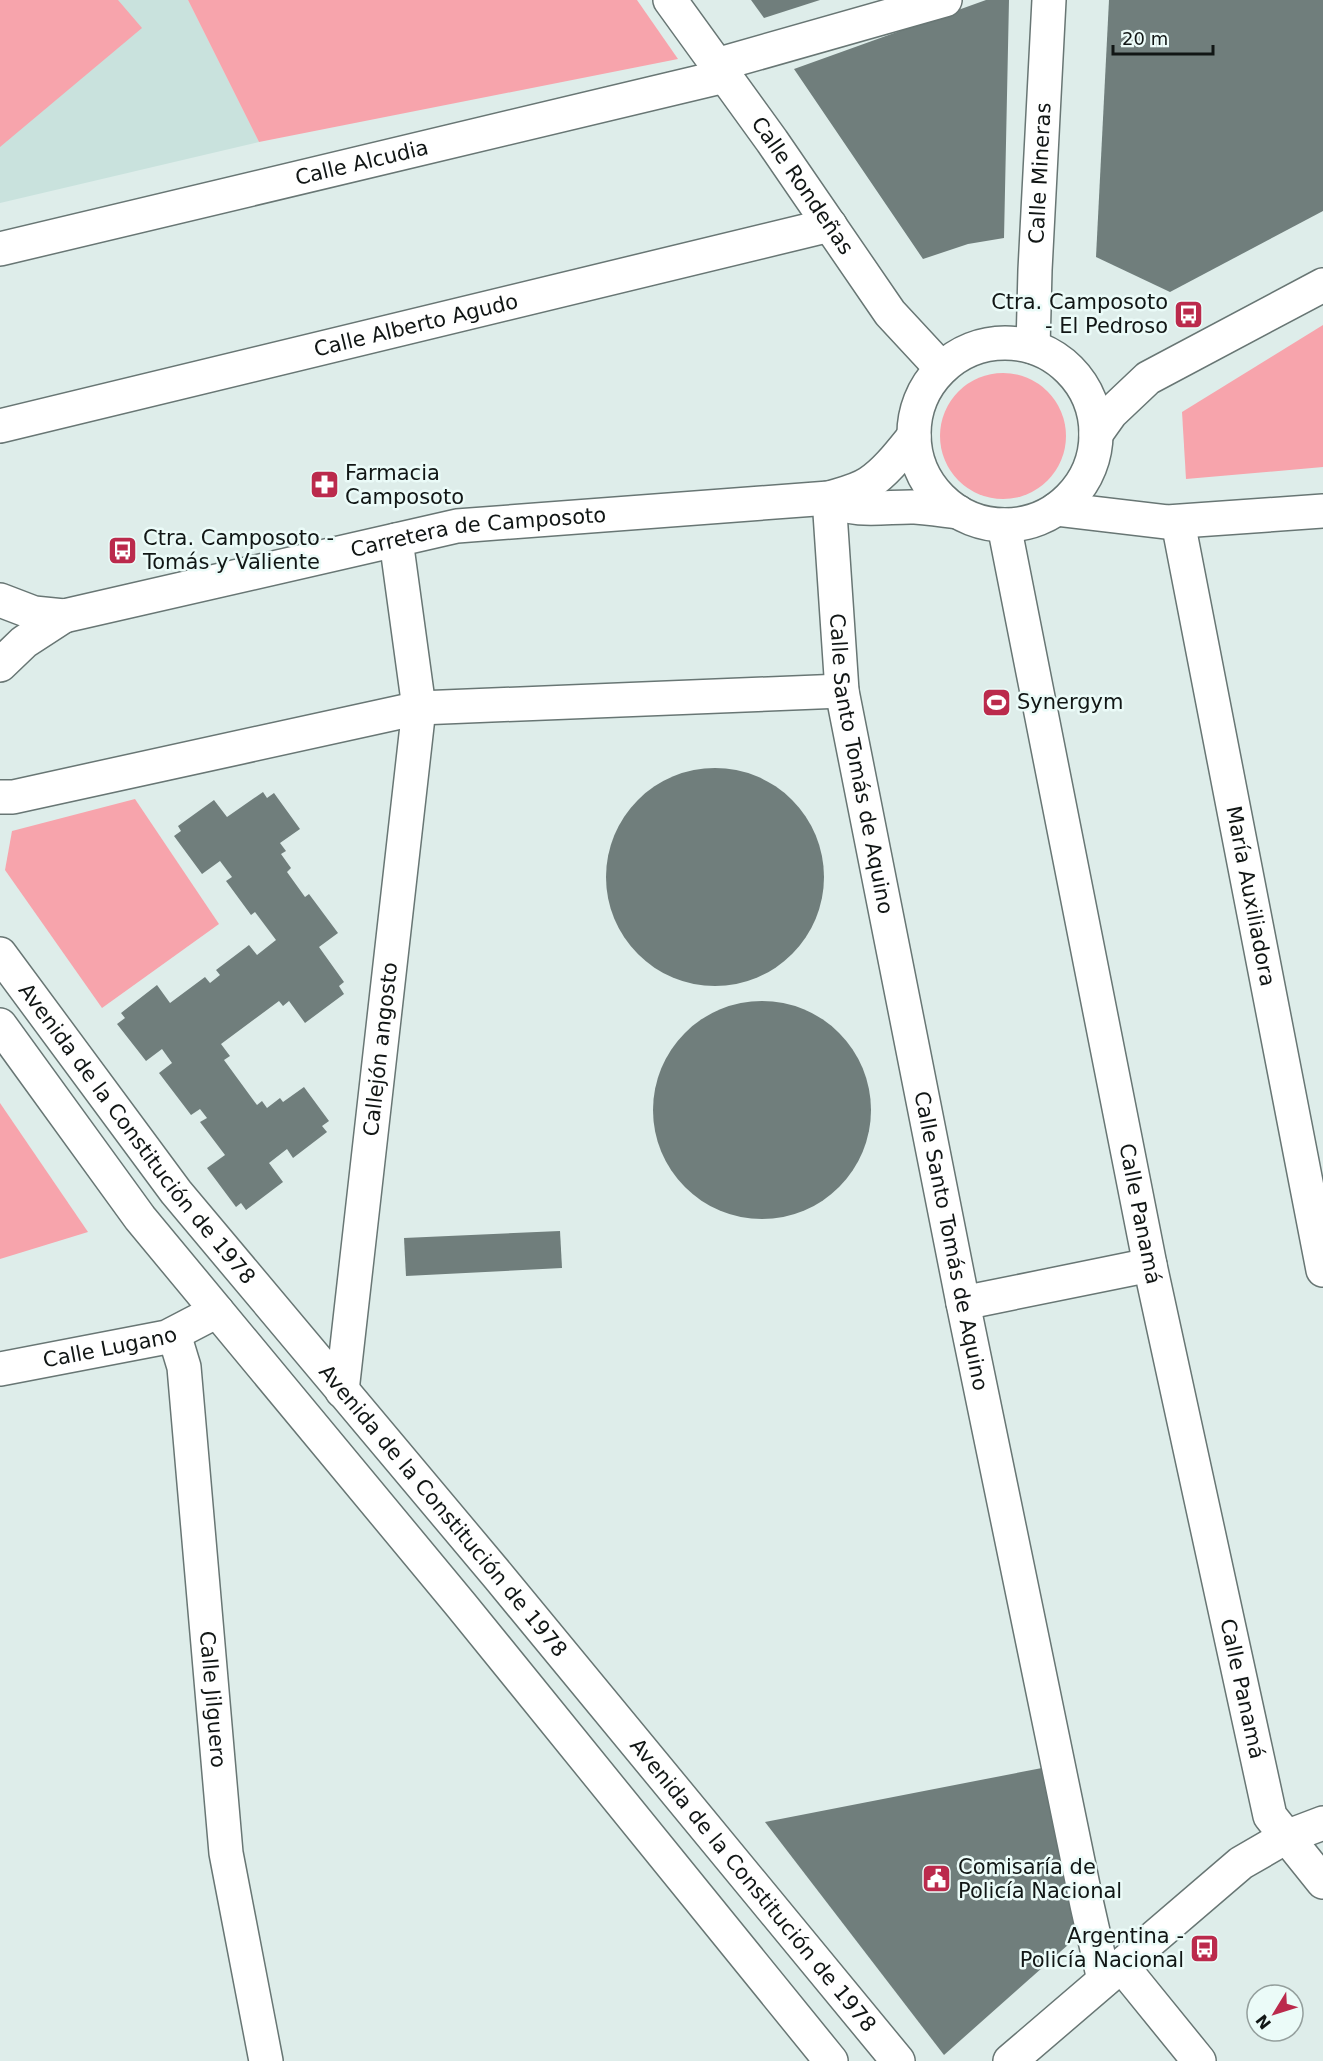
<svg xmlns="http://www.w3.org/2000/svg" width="1323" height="2061" font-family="'DejaVu Sans',sans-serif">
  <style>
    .built { fill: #c9e2dd }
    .green { fill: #f7a4ac }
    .building { fill: #707e7c }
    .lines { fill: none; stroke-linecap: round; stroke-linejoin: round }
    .minor-casing { stroke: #687674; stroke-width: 36 }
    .minor { stroke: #fff; stroke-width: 33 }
    .labels { text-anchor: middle; stroke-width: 5; stroke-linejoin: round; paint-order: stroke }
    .street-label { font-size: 21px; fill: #111615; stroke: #ebfbf8 }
    .poi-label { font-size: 21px; fill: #111615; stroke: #ebfbf8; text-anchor: start }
  </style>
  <rect width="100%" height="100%" fill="#deedea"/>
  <polygon class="built" points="0,0 188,0 259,142 0,203"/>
  <g class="green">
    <polygon points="0,0 118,0 142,28 0,147"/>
    <polygon points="188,0 637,0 678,59 259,142"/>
    <polygon points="1323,325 1323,467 1186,479 1182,412"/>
    <circle cx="1003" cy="436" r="63"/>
    <polygon points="135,799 219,924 102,1008 5,870 12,831"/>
    <polygon points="0,1103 88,1232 0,1259"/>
  </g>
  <g class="building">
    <polygon points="751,0 820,0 764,18"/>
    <polygon points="986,0 1009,0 1004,238 968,244 923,259 794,69"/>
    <polygon points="1109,0 1323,0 1323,211 1170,292 1096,257"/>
    <circle cx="715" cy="877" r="109"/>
    <polygon points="263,792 267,798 274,793 300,829 280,843 286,851 281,854 291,868 287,872 305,897 309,894 338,933 319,947 344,982 339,986 344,994 305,1023 289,1001 283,1006 279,1001 221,1044 230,1056 224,1060 257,1105 262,1101 267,1108 280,1098 283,1102 304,1087 329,1121 322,1126 327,1132 293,1158 287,1149 269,1163 283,1182 246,1210 241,1203 236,1207 207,1168 225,1155 200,1122 207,1118 200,1109 191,1115 159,1073 172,1063 162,1049 146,1061 117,1024 125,1018 121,1013 157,985 170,1003 205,977 210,983 220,975 216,970 249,945 257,955 276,940 255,912 251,915 226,881 232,877 220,861 202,874 174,836 181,831 178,826 214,800 227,817"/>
    <circle cx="762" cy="1110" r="109"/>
    <polygon points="560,1231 562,1268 406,1276 404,1238"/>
    <polygon points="1042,1768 1078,1936 944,2055 765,1822"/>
  </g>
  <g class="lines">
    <defs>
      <g id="minor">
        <path id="s1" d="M 670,0 L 772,141 L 890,313 L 941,368"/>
        <polyline points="716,65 945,0"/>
        <path id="s2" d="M 0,249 L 725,76"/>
        <circle cx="1005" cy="434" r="91"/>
        <path id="s3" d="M 1033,347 L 1035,270 L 1049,0"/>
        <path id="s4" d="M 0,426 L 830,225"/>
        <polyline points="1096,434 1111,413 1148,378 1323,285"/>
        <path id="s5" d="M 829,498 L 842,691 L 963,1303 L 1087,1905 L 1104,1980"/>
        <path d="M 830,499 C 854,514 888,506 915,507 C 929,508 944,510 958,512"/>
        <polyline points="1057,509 1167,522 1323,511"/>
        <path id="s6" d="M 1178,522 L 1323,1270"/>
        <path id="s7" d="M 1004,525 L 1150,1265 L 1270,1816 L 1323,1882"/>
        <path id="s8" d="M 0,600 L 34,613 L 64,616 L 457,526 L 829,498 C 842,494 857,491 869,483 C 886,472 901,452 914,436"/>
        <polyline points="0,665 24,642 64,616"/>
        <polyline points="0,797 13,797 419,708 842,691"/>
        <path id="s9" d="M 0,954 L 176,1192 L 499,1577 L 898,2061"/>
        <polyline points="0,1025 140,1218 461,1605 831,2061"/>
        <polyline points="963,1303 1150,1265"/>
        <path id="s10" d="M 174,1334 L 184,1367 L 226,1853 L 266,2061"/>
        <path id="s11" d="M 0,1369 L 167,1337 L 217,1311"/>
        <path id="s12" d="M 342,1391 L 419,708 L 396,540"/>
        <polyline points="1121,1965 1199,2061"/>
        <polyline points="1010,2061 1241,1863 1286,1837 1323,1823"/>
      </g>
    </defs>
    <use href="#minor" class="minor-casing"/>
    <use href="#minor" class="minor"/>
  </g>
  <defs>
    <symbol id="bus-square" viewBox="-11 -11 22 22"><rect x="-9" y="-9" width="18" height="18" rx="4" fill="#bb2a4c" stroke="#ebfbf8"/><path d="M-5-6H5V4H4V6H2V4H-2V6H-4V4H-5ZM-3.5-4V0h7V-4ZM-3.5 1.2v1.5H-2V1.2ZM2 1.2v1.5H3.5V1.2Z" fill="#fff"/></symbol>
    <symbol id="pharmacy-square" viewBox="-11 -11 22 22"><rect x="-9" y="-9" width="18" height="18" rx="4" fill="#bb2a4c" stroke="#ebfbf8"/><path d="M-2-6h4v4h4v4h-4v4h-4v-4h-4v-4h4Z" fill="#fff"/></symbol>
    <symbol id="stadium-square" viewBox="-11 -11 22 22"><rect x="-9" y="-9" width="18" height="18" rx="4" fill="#bb2a4c" stroke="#ebfbf8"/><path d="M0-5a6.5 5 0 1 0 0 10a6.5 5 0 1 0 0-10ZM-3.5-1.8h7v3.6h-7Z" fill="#fff"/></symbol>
    <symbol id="civic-square" viewBox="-11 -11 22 22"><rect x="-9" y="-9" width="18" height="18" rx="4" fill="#bb2a4c" stroke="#ebfbf8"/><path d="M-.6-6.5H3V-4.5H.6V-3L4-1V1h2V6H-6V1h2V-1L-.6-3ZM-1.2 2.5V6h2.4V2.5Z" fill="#fff"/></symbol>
  </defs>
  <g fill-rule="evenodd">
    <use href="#bus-square" x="1172" y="298" width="33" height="33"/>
    <use href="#pharmacy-square" x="308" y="468" width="33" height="33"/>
    <use href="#bus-square" x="106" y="534" width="33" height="33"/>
    <use href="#stadium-square" x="980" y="686" width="33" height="33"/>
    <use href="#civic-square" x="920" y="1862" width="33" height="33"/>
    <use href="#bus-square" x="1188" y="1932" width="33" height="33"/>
  </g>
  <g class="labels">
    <g class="street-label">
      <text dy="7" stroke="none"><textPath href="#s2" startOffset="372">Calle Alcudia</textPath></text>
      <text dy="7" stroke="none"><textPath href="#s3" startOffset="174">Calle Mineras</textPath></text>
      <text dy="7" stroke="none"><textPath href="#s1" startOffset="228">Calle Rondeñas</textPath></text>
      <text dy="7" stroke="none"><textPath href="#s4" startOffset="428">Calle Alberto Agudo</textPath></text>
      <text dy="7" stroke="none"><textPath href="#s8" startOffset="490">Carretera de Camposoto</textPath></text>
      <text dy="7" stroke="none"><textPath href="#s5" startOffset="268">Calle Santo Tomás de Aquino</textPath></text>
      <text dy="7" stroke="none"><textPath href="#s6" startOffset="381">María Auxiliadora</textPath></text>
      <text dy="7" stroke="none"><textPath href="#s12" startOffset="344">Callejón angosto</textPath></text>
      <text dy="7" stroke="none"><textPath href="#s9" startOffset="226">Avenida de la Constitución de 1978</textPath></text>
      <text dy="7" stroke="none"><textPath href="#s7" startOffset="702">Calle Panamá</textPath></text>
      <text dy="7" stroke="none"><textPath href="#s5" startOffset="754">Calle Santo Tomás de Aquino</textPath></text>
      <text dy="7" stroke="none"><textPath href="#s11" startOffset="112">Calle Lugano</textPath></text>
      <text dy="7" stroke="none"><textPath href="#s9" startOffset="712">Avenida de la Constitución de 1978</textPath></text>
      <text dy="7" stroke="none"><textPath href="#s7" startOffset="1188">Calle Panamá</textPath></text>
      <text dy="7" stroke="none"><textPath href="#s10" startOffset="368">Calle Jilguero</textPath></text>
      <text dy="7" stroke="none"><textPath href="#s9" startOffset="1198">Avenida de la Constitución de 1978</textPath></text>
    </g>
    <g class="poi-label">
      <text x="1168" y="309" text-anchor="end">Ctra. Camposoto<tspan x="1168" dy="24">- El Pedroso</tspan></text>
      <text x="345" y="480">Farmacia<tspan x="345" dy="24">Camposoto</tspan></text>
      <text x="143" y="545">Ctra. Camposoto -<tspan x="143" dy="24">Tomás y Valiente</tspan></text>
      <text x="1017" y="709">Synergym</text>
      <text x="958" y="1874">Comisaría de<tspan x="958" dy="24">Policía Nacional</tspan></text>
      <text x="1184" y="1943" text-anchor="end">Argentina -<tspan x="1184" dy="24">Policía Nacional</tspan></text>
    </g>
  </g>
  <g transform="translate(1275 2013) rotate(232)"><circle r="28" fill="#ebfbf8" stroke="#949f9d" stroke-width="1.5"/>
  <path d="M0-4.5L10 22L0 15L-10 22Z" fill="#bb2a4c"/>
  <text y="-9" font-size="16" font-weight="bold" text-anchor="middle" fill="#111615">N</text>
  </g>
  <path d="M1113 45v9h100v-9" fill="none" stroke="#111615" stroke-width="3"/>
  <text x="1122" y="45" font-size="18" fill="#111615" stroke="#ebfbf8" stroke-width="4.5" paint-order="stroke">20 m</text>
</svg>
